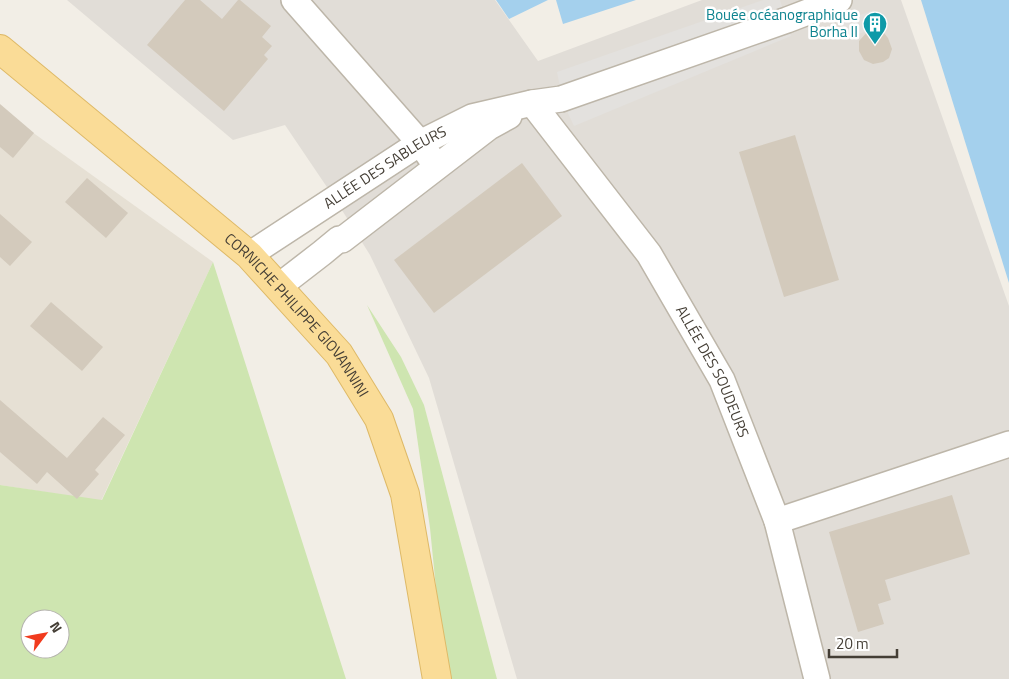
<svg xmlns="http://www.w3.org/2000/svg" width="1009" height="679" font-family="'Titillium Web',sans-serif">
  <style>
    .residential { fill: #e6e0d4 }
    .industrial { fill: #e1ddd7 }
    .green { fill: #cee5b0; fill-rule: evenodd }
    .parking { fill: #e3e1de }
    .water { fill: #a4d0ed }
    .building { fill: #d3cabc }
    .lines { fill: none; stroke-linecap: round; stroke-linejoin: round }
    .minor-casing { stroke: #bdb6a9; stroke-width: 28 }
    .major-casing { stroke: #deb967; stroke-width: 30 }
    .minor { stroke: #fff; stroke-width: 25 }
    .major { stroke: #fadc97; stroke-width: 28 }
    .labels { text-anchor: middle; stroke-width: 5; stroke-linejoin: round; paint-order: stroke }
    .culture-label { font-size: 15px; fill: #0d838f; stroke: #fff; text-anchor: end }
    .street-label { font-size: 15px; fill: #443e35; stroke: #fff }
  </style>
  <rect width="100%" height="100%" fill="#f2eee6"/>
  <polygon class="residential" points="0,109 213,262 101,501 0,485"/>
  <polygon class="industrial" points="67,0 495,0 538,61 702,0 901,0 1009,306 1009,679 517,679 429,378 370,255 335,199 285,125 233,140"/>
  <g class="green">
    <path d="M 213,262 L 346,679 L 0,679 L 0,485 L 102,500 ZM 30,619 L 60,619 L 60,649 L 30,649 Z"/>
    <polygon points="367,305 401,357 424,405 497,679 445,679 430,528 413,409"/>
  </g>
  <g class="parking">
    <polygon points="763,0 780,0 791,36 574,126 561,99 562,97 557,72"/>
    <polygon points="874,10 879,26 846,39 840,22"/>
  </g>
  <g class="water">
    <polygon points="496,0 548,0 509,19"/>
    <polygon points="556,0 636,0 563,24"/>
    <polygon points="921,0 1009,0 1009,283"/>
  </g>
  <g class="building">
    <polygon points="185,0 200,0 222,19 238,0 240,0 271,26 262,37 272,46 264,55 268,59 224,111 147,45"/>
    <polygon points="870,29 884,33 888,38 892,49 889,58 883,62 873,64 864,60 859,51 859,41"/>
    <polygon points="0,104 34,133 13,158 0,147"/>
    <polygon points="795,135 839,280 784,297 739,152"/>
    <polygon points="522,163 562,216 434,313 394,260"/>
    <polygon points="87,178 128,213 106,238 65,202"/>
    <polygon points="0,214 32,242 10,266 0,257"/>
    <polygon points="51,302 103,347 82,371 30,326"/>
    <polygon points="0,400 67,458 103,417 125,435 95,470 99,474 77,499 47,472 37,484 0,452"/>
    <polygon points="952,495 970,554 885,580 891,600 878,604 884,624 858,632 829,532"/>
  </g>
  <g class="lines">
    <defs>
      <g id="minor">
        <polyline points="294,0 420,143 430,157"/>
        <path id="s1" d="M 532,103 L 649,254 L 722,380 L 777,521 L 817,679"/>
        <path id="s2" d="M 249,255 L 420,143 L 472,117 L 532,103 L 561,99 L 787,20 L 839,0"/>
        <polyline points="278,287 322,253 339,239 342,240 489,127 509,116"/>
        <polyline points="777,521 1009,444"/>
      </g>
      <g id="major">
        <path id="s3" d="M 0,49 L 249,255 L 339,354 L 379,419 L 405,494 L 437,679"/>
      </g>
    </defs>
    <use href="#minor" class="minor-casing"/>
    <use href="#major" class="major-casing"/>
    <use href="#minor" class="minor"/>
    <use href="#major" class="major"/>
  </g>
  <defs>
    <symbol id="building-pin" viewBox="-11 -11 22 30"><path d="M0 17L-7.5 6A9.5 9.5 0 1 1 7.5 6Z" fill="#0f9aa8" stroke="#fff"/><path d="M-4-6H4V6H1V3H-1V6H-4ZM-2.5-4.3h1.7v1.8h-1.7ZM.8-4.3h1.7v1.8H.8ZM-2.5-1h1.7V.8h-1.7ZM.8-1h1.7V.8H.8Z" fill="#fff"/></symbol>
  </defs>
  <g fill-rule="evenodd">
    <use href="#building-pin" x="861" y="10" width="28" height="38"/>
  </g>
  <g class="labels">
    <g class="culture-label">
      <text x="858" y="20">Bouée océanographique<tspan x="858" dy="17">Borha II</tspan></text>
    </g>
    <g class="street-label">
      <text dy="5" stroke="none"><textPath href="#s2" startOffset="162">ALLÉE DES SABLEURS</textPath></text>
      <text dy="5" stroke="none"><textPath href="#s3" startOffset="400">CORNICHE PHILIPPE GIOVANNINI</textPath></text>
      <text dy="5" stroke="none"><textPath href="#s1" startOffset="325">ALLÉE DES SOUDEURS</textPath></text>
    </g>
  </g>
  <g transform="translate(45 634) rotate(58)"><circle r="24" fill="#ffffff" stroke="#b4b2ae"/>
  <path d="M0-4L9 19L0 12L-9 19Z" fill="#f13b1e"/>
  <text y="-8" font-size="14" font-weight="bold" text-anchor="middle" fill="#443e35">N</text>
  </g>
  <path d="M829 649v8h68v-8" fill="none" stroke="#443e35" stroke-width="2.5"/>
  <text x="836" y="649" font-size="15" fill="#443e35" stroke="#ffffff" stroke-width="4" paint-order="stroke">20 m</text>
</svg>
